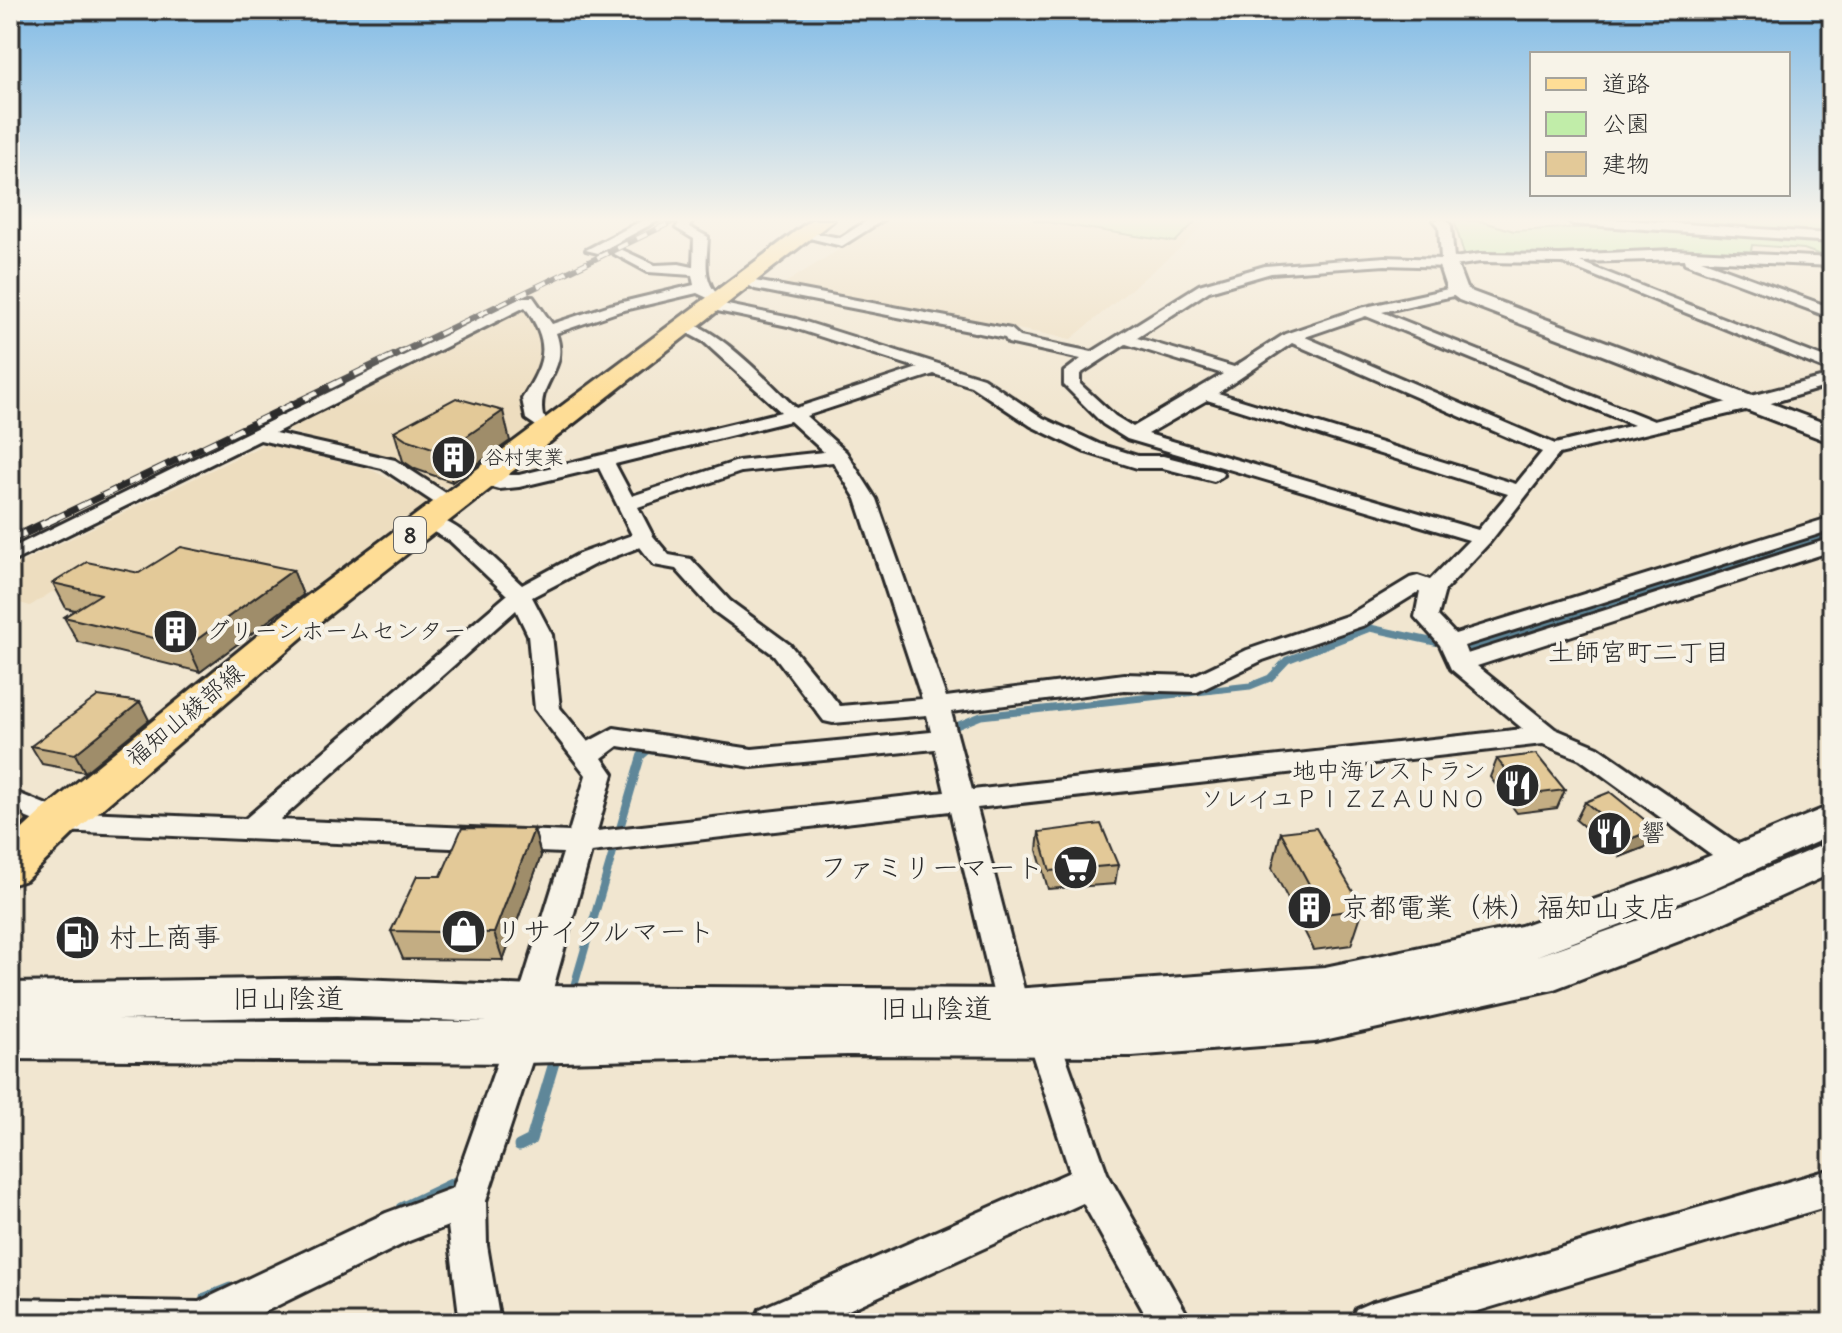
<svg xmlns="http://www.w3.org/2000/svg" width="1842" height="1333" font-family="Delius,'Klee One',sans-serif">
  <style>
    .built { fill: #edddbf }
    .green { fill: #c1eda9; stroke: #768c6a; stroke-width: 2 }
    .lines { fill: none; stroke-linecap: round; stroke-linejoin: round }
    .stream-far2 { stroke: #5f8799; stroke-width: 7 }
    .stream-far1 { stroke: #5f8799; stroke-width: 8 }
    .stream { stroke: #5f8799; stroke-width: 11 }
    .street-casing { stroke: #2b2b2b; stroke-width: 6 }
    .secondary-casing { stroke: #2b2b2b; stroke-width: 6 }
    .primary-casing { stroke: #2b2b2b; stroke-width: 6 }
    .street { fill: #f7f3e8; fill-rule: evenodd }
    .secondary { fill: #f7f3e8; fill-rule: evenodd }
    .primary { fill: #fedd96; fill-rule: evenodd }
    .rail-far2-casing { stroke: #2b2b2b; stroke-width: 6 }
    .rail-far1-casing { stroke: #2b2b2b; stroke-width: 7 }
    .rail-casing { stroke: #2b2b2b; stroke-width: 9 }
    .rail-far2 { stroke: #f7f3e8; stroke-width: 4; stroke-dasharray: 11; stroke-linecap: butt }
    .rail-far1 { stroke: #f7f3e8; stroke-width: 5; stroke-dasharray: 14; stroke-linecap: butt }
    .rail { stroke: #f7f3e8; stroke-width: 6; stroke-dasharray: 17; stroke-linecap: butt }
    .wall { fill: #c3ad83; stroke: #2b2b2b; stroke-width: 2 }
    .shaded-wall { fill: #9f8d6a; stroke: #2b2b2b; stroke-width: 2 }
    .building { fill: #e3c998; stroke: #2b2b2b; stroke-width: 2 }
    .labels { text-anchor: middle; stroke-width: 8; stroke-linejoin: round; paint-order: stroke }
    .far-poi-label { font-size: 20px; fill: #2b2b2b; stroke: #f7f3e8; text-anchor: start }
    .shield { fill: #f7f3e8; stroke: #686764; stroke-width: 2 }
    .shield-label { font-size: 22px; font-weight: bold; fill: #2b2b2b }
    .poi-label { font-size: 24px; fill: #2b2b2b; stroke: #f7f3e8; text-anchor: start }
    .street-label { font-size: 24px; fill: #2b2b2b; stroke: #f7f3e8 }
    .neighbourhood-label { font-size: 26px; fill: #2b2b2b; stroke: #f7f3e8 }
    .near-poi-label { font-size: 28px; fill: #2b2b2b; stroke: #f7f3e8; text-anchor: start }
    .near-street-label { font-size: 28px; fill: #2b2b2b; stroke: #f7f3e8 }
  </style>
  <rect width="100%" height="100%" fill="#f1e6d0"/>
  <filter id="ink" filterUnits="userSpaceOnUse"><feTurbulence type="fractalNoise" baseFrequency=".0125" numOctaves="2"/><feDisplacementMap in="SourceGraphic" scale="16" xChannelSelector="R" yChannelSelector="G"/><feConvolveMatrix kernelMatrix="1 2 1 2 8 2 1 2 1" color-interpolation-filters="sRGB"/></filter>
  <g filter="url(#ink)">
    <g class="built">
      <polygon points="887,220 1208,220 1185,244 1071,339 782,285"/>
      <polygon points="520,306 528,307 554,328 534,399 540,427 451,490 398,464 282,429"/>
      <polygon points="265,444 372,470 434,503 303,595 192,571 82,598 52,592 30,606 10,600 10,568"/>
    </g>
    <g class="green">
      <polygon points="1033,220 1197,220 1175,242"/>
      <polygon points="1454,220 1480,221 1514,231 1565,228 1684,228 1832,241 1832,259 1804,249 1752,245 1751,251 1464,254"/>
      <polygon points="1633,220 1832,220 1832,234"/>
    </g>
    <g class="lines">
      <g class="stream-far2">
        <polyline points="1456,646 1470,648 1832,533"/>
        <polyline points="949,729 981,716 1250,686 1270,678 1287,660 1370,628 1444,644"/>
      </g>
      <polyline class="stream-far1" points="572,993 641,756 648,750 655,751"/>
      <g class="stream">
        <polyline points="519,1146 531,1140 556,1056"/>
        <polyline points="401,1208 462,1179"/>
        <polyline points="205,1298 230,1288"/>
      </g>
      <defs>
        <g id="street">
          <polygon points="643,220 659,220 598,253 586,250"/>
          <path d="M 681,220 L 693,220 L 689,227 L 708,237 C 707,260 702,280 719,296 L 712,300 L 697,293 L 620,311 L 556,333 C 570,371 536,381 543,416 L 560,428 L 557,432 L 545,432 L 526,419 L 522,399 C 545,362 552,345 525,307 L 275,433 L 395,460 L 458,501 L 461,505 L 458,509 L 444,509 L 382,468 L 260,440 L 10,563 L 10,549 L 523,297 L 533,297 L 552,324 L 610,305 L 694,285 L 692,275 L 648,272 L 609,251 L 616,247 L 655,265 L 679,264 L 693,267 L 694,239 L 676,228 Z"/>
          <polygon points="868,220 883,220 842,246 797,235 804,231 840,238"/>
          <path d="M 1434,220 L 1447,220 L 1451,226 L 1454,258 L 1480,254 L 1560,255 L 1673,250 L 1832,258 L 1832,266 L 1701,260 L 1832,308 L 1832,318 L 1685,263 L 1684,259 L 1580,262 L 1832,361 L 1832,372 L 1563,263 L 1480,262 L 1448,267 L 1385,265 L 1271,273 L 1209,291 L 1137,338 L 1234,367 L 1285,334 L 1361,308 L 1457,287 L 1464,291 L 1462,294 L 1382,312 L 1654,421 L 1832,375 L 1832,385 L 1754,408 L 1559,454 L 1490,542 L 1445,590 L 1438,616 L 1455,634 L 1832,517 L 1832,530 L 1464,646 L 1467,654 L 1832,538 L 1832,551 L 1477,666 L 1555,729 L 1598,747 L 1750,852 L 1754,860 L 1750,868 L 1740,871 L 1730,868 L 1580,759 L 1543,744 L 977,808 L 1027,1001 L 1055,1026 L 1107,1173 L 1192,1323 L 1150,1323 L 1083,1203 L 820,1323 L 754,1323 L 760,1309 L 1070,1172 L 1029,1044 L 1001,1018 L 997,1008 L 950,811 L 591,852 L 538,1043 L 486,1201 L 487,1245 L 500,1323 L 460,1323 L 448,1226 L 409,1241 L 242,1323 L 10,1323 L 10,1299 L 199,1302 L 386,1213 L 453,1188 L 504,1043 L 563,853 L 59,831 L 10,811 L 10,790 L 62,811 L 245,819 L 507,595 L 450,541 L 421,525 L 418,521 L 421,517 C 450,509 501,566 522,585 L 579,554 L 632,535 L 599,468 L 519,487 L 499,489 L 477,483 L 474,479 L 477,475 L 519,475 L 781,412 L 704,342 L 680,329 L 680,323 C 709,317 774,388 796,408 L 918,368 L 788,326 L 708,309 L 708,303 L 713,302 L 796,319 L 983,378 L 1043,418 L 1099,444 L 1138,456 L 1163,456 L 1221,471 L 1224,475 L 1214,481 L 1163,468 L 1137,468 L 1085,452 L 1031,426 L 971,386 L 934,374 L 806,416 L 846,452 L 876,499 L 946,697 L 1124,674 L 1193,676 L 1247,650 L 1349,615 L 1410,578 L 1418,576 L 1430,580 L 1469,540 L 1127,439 L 1103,424 L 1064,385 L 1064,372 L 1081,359 L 1008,343 L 1005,338 L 755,289 L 748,285 L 755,281 L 1011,329 L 1020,337 L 1092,352 L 1199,285 L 1265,266 L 1385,257 L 1441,259 L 1439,226 ZM 1366,316 L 1634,425 L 1555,444 L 1305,337 ZM 1292,343 L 1542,452 L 1516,484 L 1218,393 ZM 1126,344 L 1223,374 L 1133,427 L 1115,416 L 1080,384 L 1080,374 ZM 1207,400 L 1508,494 L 1478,530 L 1148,434 ZM 790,421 L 824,452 L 738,461 L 632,496 L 615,464 ZM 833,462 L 856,499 L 922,699 L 840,706 L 790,645 L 730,601 L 691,559 L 669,555 L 653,536 L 638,507 L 741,472 ZM 640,547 L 654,565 L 676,569 L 714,611 L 774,655 L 824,721 L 833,723 L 927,715 L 931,732 L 752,749 L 614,728 L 588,742 L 560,708 L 552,635 L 532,597 L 595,564 ZM 1420,591 L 1415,617 L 1440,645 L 1451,669 L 1523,729 L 972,790 L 951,712 L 1124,690 L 1197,692 L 1263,660 L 1365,625 ZM 516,610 L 528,635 L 535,709 L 586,775 L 569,832 L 280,820 ZM 618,746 L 752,767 L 935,749 L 945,792 L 597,831 L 613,774 L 602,758 Z"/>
          <polygon points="1567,220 1627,220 1832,234 1832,242 1573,224"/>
          <polygon points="1832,1169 1832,1205 1438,1323 1350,1323 1356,1309 1370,1303"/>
        </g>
        <g id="secondary">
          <polygon points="1448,257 1455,259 1466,288 1473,292 1832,426 1832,443 1459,300 1447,291 1438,263"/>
          <path d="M 1832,805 L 1832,835 L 1701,894 L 1536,956 L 1673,908 L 1832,841 L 1832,873 L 1703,932 L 1554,989 L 1315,1042 L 1132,1056 L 847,1055 L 521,1063 L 10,1059 L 10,983 L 336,978 L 533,986 L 1013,989 L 1325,967 L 1521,926 L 1671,872 ZM 336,1016 L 486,1022 L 117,1020 Z"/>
        </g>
        <polygon id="primary" points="811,220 834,220 321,621 75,832 26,880 10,885 10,841 43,810 295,605"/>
      </defs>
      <use href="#street" class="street-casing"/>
      <use href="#secondary" class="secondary-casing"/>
      <use href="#primary" class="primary-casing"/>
      <use href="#street" class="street"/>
      <use href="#secondary" class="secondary"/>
      <use href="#primary" class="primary"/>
      <defs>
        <polyline id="rail-far2" points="399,353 676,220"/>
        <polyline id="rail-far1" points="52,520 403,351"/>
        <polyline id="rail" points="10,540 56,518"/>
      </defs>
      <use href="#rail-far2" class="rail-far2-casing"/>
      <use href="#rail-far1" class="rail-far1-casing"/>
      <use href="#rail" class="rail-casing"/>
      <use href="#rail-far2" class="rail-far2"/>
      <use href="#rail-far1" class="rail-far1"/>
      <use href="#rail" class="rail"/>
    </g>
    <g class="wall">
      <polygon points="394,431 510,441 452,482 415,469 403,461"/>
      <polygon points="293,570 303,595 200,672 78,642 64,617 75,610 66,608 53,583 139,573"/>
      <polygon points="149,720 85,772 42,764 31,746"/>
      <polygon points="1497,759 1565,790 1557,808 1517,813 1490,777"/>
      <polygon points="1585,802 1656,829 1646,847 1620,857 1576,820"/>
      <polygon points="534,829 541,856 503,960 403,959 391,931 441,876"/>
      <polygon points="1039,832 1118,865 1115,884 1048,889 1037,850"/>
      <polygon points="1281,832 1363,909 1351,945 1314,950 1272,868"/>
    </g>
    <g class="shaded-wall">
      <polygon points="503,411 510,441 452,482 444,452"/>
      <polygon points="293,570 303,595 200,672 188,646"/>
      <polygon points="140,702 149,720 85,772 75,754"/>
      <polygon points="10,795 27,821 10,837"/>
      <polygon points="534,829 541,856 503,960 494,933"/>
      <polygon points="1656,829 1646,847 1620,857 1630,839"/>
    </g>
    <g class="building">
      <polygon points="456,398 503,411 444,452 406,439 394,431"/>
      <polygon points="181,547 293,570 188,646 64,617 101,594 53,583 87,562 139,573"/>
      <polygon points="98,696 140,702 75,754 31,746"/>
      <polygon points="1536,754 1565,790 1525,795 1497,759"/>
      <polygon points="1610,792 1656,829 1630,839 1585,802"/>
      <polygon points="1101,824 1118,865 1050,871 1039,832"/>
      <polygon points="462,828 534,829 494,933 391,931 417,876 441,876"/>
      <polygon points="1316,828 1363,909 1325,914 1281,832"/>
    </g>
  </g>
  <linearGradient id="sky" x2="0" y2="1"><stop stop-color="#7fbae6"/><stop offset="0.54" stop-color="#f9f4ea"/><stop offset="1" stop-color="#f9f4ea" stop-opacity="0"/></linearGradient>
  <rect width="1842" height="407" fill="url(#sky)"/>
  <defs>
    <symbol id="building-disc" viewBox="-11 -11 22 22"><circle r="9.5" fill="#2b2b2b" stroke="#f7f3e8"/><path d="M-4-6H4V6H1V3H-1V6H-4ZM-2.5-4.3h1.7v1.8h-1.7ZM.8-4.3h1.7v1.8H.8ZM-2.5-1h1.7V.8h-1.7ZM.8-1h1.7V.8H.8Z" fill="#fff"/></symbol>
    <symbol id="restaurant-disc" viewBox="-11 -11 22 22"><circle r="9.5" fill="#2b2b2b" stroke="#f7f3e8"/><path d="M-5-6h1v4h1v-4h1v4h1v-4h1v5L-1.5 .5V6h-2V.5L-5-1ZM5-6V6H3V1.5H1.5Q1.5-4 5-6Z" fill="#fff"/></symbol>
    <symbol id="supermarket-disc" viewBox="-11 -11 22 22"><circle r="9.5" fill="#2b2b2b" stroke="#f7f3e8"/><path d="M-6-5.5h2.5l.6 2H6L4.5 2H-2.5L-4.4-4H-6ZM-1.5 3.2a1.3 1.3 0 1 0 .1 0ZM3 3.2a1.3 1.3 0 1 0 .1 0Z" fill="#fff"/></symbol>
    <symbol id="shop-disc" viewBox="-11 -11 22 22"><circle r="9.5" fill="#2b2b2b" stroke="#f7f3e8"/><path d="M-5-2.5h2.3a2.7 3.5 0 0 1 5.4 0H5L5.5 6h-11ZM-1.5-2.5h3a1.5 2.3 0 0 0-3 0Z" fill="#fff"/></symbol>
    <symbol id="fuel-disc" viewBox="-11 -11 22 22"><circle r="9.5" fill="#2b2b2b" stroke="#f7f3e8"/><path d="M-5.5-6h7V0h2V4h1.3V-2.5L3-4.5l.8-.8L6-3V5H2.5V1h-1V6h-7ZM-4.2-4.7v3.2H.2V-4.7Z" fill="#fff"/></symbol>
  </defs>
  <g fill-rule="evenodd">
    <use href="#building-disc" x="428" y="432" width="51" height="51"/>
    <use href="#building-disc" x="150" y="606" width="51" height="51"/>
    <use href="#restaurant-disc" x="1492" y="760" width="51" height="51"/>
    <use href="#restaurant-disc" x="1584" y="808" width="51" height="51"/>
    <use href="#supermarket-disc" x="1050" y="842" width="51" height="51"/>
    <use href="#building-disc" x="1284" y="882" width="51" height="51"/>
    <use href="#shop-disc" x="438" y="906" width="51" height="51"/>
    <use href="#fuel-disc" x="52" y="912" width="51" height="51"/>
  </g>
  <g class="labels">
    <g class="far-poi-label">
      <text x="484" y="464">谷村実業</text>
    </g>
    <rect class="shield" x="394" y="517" width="32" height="36" rx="6"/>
    <g class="shield-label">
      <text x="410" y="543">8</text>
    </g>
    <g class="poi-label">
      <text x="206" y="639">グリーンホームセンター</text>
      <text x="1486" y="779" text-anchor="end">地中海レストラン<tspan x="1486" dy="28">ソレイユＰＩＺＺＡＵＮＯ</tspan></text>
      <text x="1641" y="841">響</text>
    </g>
    <g class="street-label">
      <text transform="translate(185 715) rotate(-40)" y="8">福知山綾部線</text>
    </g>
    <g class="neighbourhood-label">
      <text x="1639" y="661">土師宮町二丁目</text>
    </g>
    <g class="near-poi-label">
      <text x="1044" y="877" text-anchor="end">ファミリーマート</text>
      <text x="1341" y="917">京都電業（株）福知山支店</text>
      <text x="495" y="941">リサイクルマート</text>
      <text x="109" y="947">村上商事</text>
    </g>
    <g class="near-street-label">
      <text x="288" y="1008">旧山陰道</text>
      <text x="936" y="1018">旧山陰道</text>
    </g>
  </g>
  <rect width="1842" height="1333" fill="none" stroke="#f7f3e8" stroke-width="40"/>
  <rect x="20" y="20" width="1802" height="1293" fill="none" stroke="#2b2b2b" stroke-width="3" filter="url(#ink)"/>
  <rect x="1530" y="52" width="260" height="144" fill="#f7f3e8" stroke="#a5a39c" stroke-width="2"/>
  <rect x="1546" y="78" width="40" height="12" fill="#fedd96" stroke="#a5a39c" stroke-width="2"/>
  <text x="1602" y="92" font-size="24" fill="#2b2b2b">道路</text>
  <rect x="1546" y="112" width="40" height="24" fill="#c1eda9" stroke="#a5a39c" stroke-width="2"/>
  <text x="1602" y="132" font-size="24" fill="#2b2b2b">公園</text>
  <rect x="1546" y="152" width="40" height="24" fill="#e3c998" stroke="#a5a39c" stroke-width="2"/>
  <text x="1602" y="172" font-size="24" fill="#2b2b2b">建物</text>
</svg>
